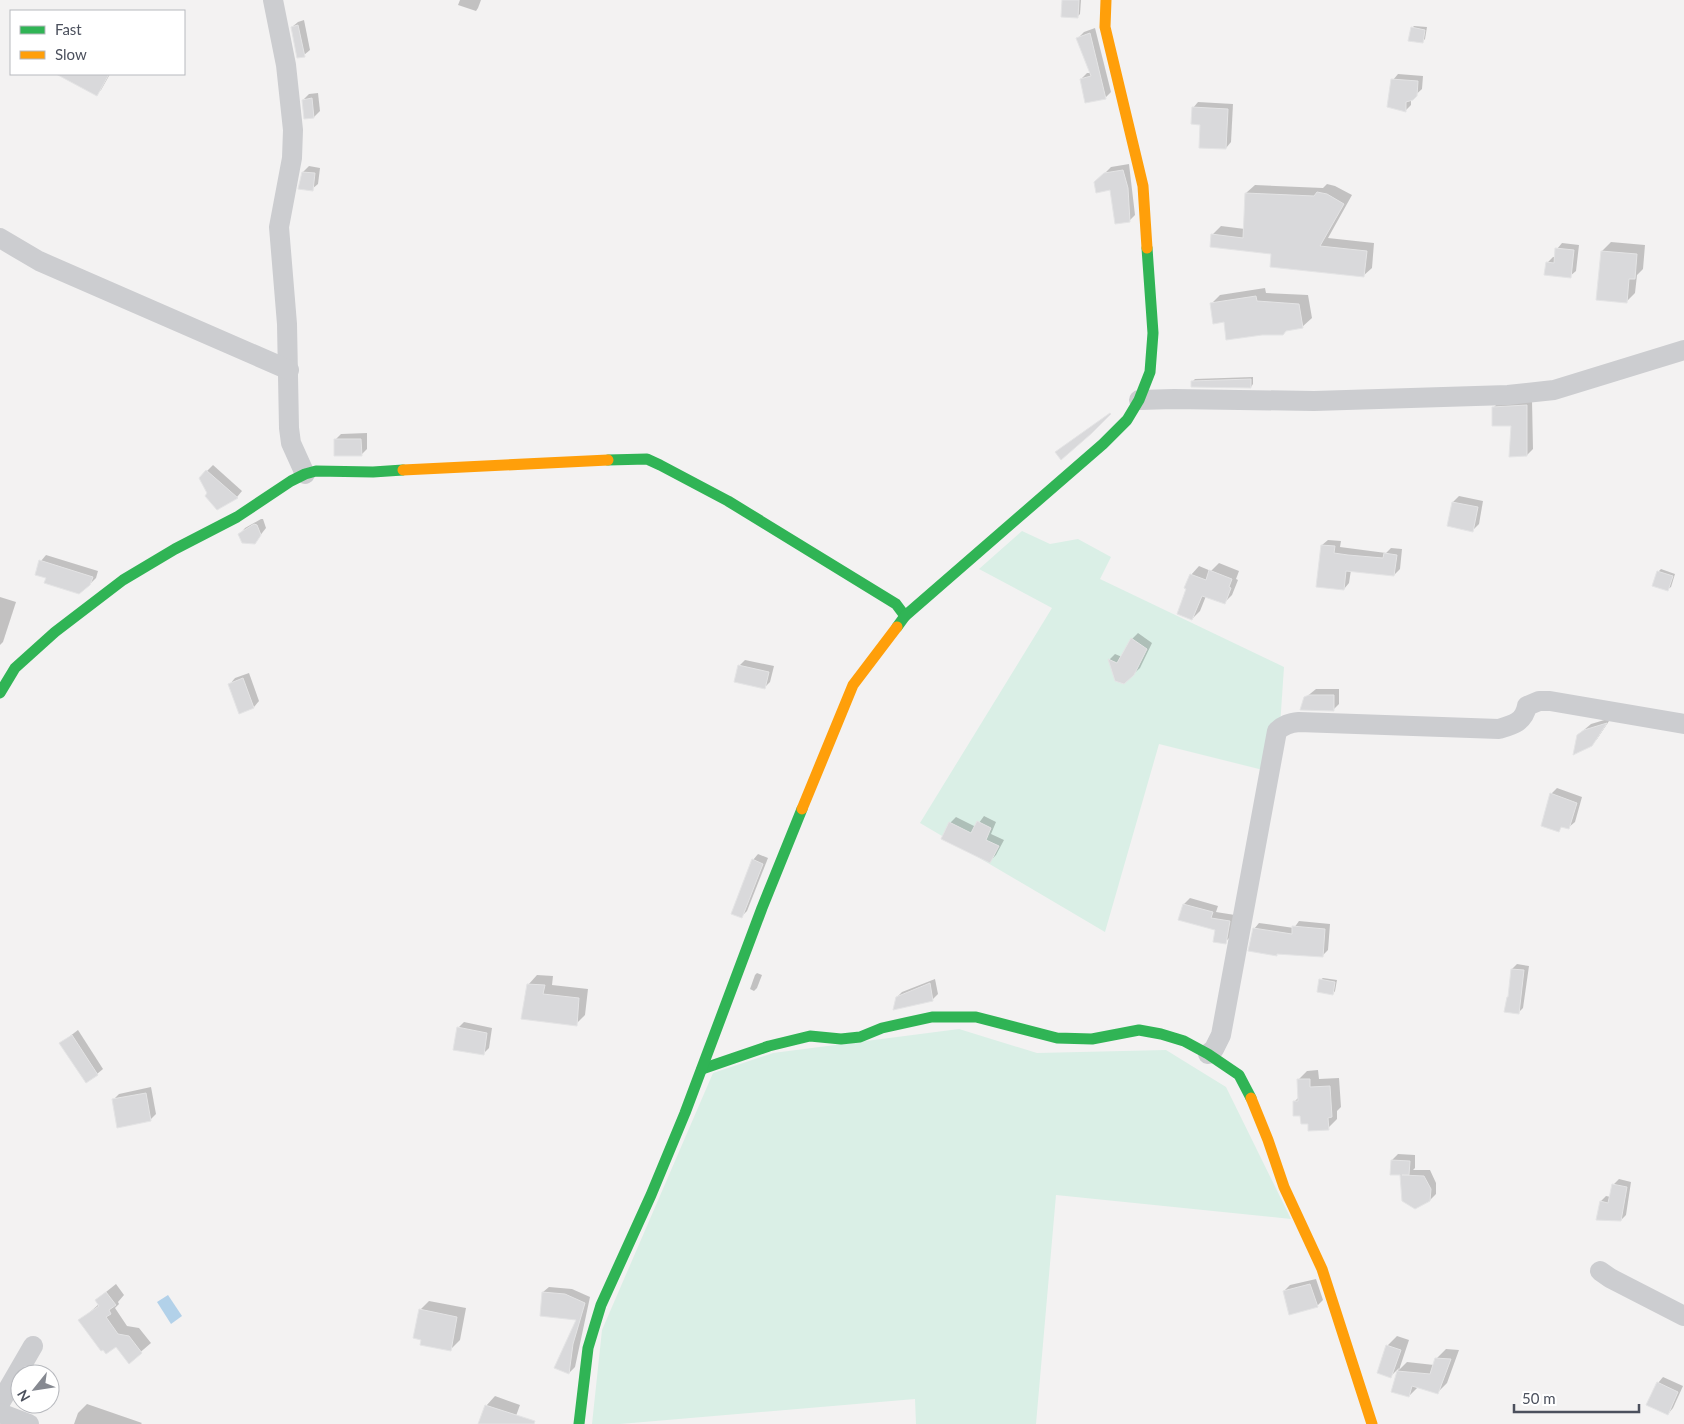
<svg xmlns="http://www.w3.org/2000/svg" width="1684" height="1424" font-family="Lato,sans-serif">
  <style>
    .green { fill: #daefe6 }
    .water { fill: #b2d1e9 }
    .shadow { fill: #0003 }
    .building { fill: #d9d9db; stroke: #e4e4e5 }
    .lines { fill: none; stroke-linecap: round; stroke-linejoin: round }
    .street { stroke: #cccdd0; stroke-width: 20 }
    .fast { stroke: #30b455; stroke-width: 11 }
    .slow { stroke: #ff9f0a; stroke-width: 11 }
  </style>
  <rect width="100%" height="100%" fill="#f3f2f2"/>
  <g class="green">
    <polygon points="1022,531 1050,544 1078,539 1111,557 1100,579 1284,667 1280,726 1263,770 1159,744 1105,932 920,823 1052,608 979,569"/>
    <polygon points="959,1029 1037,1053 1166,1050 1226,1087 1291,1219 1056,1195 1036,1424 916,1424 915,1399 620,1424 592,1424 602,1330 713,1073 773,1053"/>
  </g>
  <polygon class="water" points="168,1295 182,1316 171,1324 157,1302"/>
  <g class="shadow">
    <polygon points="460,0 481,0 478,8 476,11 458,5"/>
    <polygon points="1063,0 1081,0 1080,14 1077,17"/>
    <polygon points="304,20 310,50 304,55 292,27 298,22"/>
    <polygon points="1414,26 1427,27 1425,39 1422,42 1412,28"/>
    <polygon points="1095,28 1111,92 1105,98 1081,79 1087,73 1091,73 1078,38 1084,32"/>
    <polygon points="68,74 110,74 101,90 96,94 66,78"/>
    <polygon points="1398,74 1423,76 1422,89 1411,99 1411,105 1405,111 1393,80"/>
    <polygon points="318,93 320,111 314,117 303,100 309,94"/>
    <polygon points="1198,102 1233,104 1231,142 1226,148 1201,124 1193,108"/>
    <polygon points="1129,164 1135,215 1129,221 1111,189 1096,182 1111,167"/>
    <polygon points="309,166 320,168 318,184 312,189 303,172"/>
    <polygon points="1327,184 1335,186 1352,195 1328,238 1374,243 1372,268 1363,276 1212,235 1221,226 1245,229 1246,193 1255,185 1323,188"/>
    <polygon points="1611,242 1645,245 1643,269 1637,275 1635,293 1626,302 1602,251"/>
    <polygon points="1562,243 1579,245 1576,271 1570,276 1547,263 1553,257 1556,257 1557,249"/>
    <polygon points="1265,288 1266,293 1308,295 1312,318 1302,327 1225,321 1211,304 1220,295"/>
    <polygon points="1253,377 1253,384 1251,387 1192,382 1195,379"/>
    <polygon points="1532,400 1533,449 1527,455 1512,424 1493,408 1499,402"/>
    <polygon points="367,433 367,449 361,455 335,440 341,434"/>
    <polygon points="213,465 242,491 237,497 217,508 207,471"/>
    <polygon points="1459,496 1483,501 1479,524 1473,530 1448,525 1453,502"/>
    <polygon points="261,519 263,519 266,528 255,542 240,534 245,528"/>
    <polygon points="1328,540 1341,541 1340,547 1386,553 1391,548 1402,549 1400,569 1394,575 1351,570 1349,583 1344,589 1322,545"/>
    <polygon points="46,555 98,571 96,578 90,584 48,577 41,561"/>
    <polygon points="1219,563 1239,571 1236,579 1238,580 1232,595 1224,603 1206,596 1200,611 1192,619 1191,575 1199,566 1211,571"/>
    <polygon points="1661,569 1675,574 1671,587 1668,589 1658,572"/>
    <polygon points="0,597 16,602 3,642 0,645"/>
    <polygon points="1138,633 1152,643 1140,668 1124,683 1116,680 1110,659 1115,654 1122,657 1132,639"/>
    <polygon points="745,660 774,666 770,682 765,687 739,666"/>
    <polygon points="249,673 259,701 254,707 230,684 235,678"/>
    <polygon points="1316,689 1339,689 1339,704 1333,710 1305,698"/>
    <polygon points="1611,718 1597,739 1591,745 1578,735 1591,724"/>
    <polygon points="1557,788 1582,797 1575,822 1569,827 1563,826 1558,830 1551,794"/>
    <polygon points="984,816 996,822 991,834 1004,840 996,855 990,861 950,823 956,817 976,827"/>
    <polygon points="758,854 768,858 747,911 741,917 753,860"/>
    <polygon points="1190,898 1218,906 1216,912 1235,915 1231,936 1225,942 1216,929 1180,919 1184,904"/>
    <polygon points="1299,921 1330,924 1328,950 1322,956 1254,929 1259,923 1294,928"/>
    <polygon points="1517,964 1529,966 1523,1008 1518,1013 1509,996 1512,969"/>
    <polygon points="757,973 762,975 757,988 754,991 750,989 755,975"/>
    <polygon points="537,975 553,976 552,985 588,989 585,1015 576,1024 528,985"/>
    <polygon points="1323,978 1337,980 1335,991 1333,994 1320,980"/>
    <polygon points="935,979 938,994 933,999 895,1008 897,997 902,992"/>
    <polygon points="464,1022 492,1028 489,1048 483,1054 458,1028"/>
    <polygon points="78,1030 103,1069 97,1074 61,1043"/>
    <polygon points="1318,1070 1319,1079 1339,1078 1341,1107 1337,1111 1337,1119 1328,1128 1309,1123 1294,1102 1299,1097 1298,1080 1307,1071"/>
    <polygon points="151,1087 156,1114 150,1120 113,1100 119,1094"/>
    <polygon points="1398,1154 1415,1155 1415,1168 1413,1170 1430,1170 1436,1183 1436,1194 1430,1200 1415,1207 1401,1173 1392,1160"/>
    <polygon points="1619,1179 1631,1182 1626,1215 1621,1220 1601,1201 1606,1196 1611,1197 1614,1184"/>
    <polygon points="1316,1279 1323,1300 1317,1306 1284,1291 1290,1285"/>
    <polygon points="116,1284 124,1295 118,1302 119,1304 115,1308 127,1326 139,1328 151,1343 129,1362 116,1345 80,1321 99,1304 96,1300"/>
    <polygon points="549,1287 572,1289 590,1297 575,1367 569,1373 556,1367 578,1319 543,1292"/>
    <polygon points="429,1301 466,1308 460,1340 451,1349 420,1310"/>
    <polygon points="1397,1336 1409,1340 1399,1370 1407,1362 1434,1365 1436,1359 1446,1349 1459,1350 1447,1383 1437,1393 1418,1387 1409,1396 1392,1391 1399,1368 1391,1376 1387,1346"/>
    <polygon points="1663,1377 1683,1386 1673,1408 1668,1414 1658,1383"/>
    <polygon points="495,1396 520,1405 513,1424 479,1424 486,1406"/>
    <polygon points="87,1404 142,1423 141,1424 74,1424 78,1413"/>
  </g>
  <g class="building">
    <polygon points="1062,0 1079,0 1078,18 1061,17"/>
    <polygon points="298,25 305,57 297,58 291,27"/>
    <polygon points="1411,27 1425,30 1423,43 1408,41"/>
    <polygon points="1090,33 1106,99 1085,103 1080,79 1091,76 1076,38"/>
    <polygon points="56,74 109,74 97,96"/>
    <polygon points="1391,79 1418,81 1417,96 1413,100 1406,102 1406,112 1387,107"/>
    <polygon points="312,98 314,118 304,119 302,100"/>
    <polygon points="1192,107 1228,109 1226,149 1199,148 1200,125 1191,124"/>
    <polygon points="1123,170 1128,188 1130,222 1115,224 1110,190 1096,193 1094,182 1104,173"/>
    <polygon points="302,172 315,173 313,191 298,189"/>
    <polygon points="1317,192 1327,194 1344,204 1320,246 1367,251 1364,277 1270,267 1271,254 1210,247 1211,234 1243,238 1245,193 1314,196"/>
    <polygon points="1555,248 1574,250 1571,278 1544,275 1546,262 1554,263"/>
    <polygon points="1601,251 1637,254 1635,279 1629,279 1627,303 1596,300"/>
    <polygon points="1256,296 1257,301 1299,304 1303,328 1286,331 1283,335 1262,335 1226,340 1224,322 1213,324 1210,303"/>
    <polygon points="1251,379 1251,388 1191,387 1191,381"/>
    <polygon points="1527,405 1527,456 1509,457 1511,426 1492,426 1492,407"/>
    <polygon points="1110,413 1111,414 1092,433 1061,460 1055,452"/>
    <polygon points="334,439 361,439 362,456 334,456"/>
    <polygon points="206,470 238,498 217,510 205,496 207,493 199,478"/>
    <polygon points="1452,502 1478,507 1473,532 1447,526"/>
    <polygon points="254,524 257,525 261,535 255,544 242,543 238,534"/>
    <polygon points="1321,545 1335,546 1334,553 1348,555 1383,558 1384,553 1397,555 1394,576 1346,571 1344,590 1316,587"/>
    <polygon points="39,560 93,577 90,585 79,594 44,583 46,578 35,575"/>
    <polygon points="1209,570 1232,579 1229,587 1231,588 1225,604 1202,596 1192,620 1177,614 1186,589 1184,588 1190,574 1206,580"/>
    <polygon points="1657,571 1673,576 1668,591 1652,586"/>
    <polygon points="1131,638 1147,649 1134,675 1124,684 1115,681 1108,659 1117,663"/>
    <polygon points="738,665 769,672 765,689 734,682"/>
    <polygon points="243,678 254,708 239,714 228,684"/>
    <polygon points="1309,695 1334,695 1334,711 1300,710 1304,697"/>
    <polygon points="1607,723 1592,746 1573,755 1577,735 1584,730"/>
    <polygon points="1550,793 1577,803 1569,829 1561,827 1559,832 1541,826"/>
    <polygon points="977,821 991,828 986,840 999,846 990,863 941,839 949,822 971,833"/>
    <polygon points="752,859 763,864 742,918 731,914"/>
    <polygon points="1183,904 1213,912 1211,918 1230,921 1226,944 1213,942 1215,930 1178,920"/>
    <polygon points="1292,926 1325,929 1323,957 1277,954 1277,956 1248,951 1253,928 1292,934"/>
    <polygon points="1511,969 1524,970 1519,1014 1504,1012 1507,997 1508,997"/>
    <polygon points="1319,979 1335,982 1333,995 1317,992"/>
    <polygon points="930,983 933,1001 893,1010 896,997"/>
    <polygon points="527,984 545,985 543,994 579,998 577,1026 521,1019"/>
    <polygon points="457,1027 487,1033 484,1055 453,1050"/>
    <polygon points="72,1035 98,1075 86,1083 59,1043"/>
    <polygon points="1297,1079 1310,1079 1310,1087 1330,1086 1332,1117 1328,1118 1329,1130 1308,1131 1308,1124 1301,1124 1300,1116 1293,1116 1293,1101 1298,1101"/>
    <polygon points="146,1093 151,1121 117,1128 112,1099"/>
    <polygon points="1391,1160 1410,1161 1409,1175 1402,1175 1424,1176 1431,1189 1430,1201 1415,1209 1402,1201 1400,1175 1390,1175"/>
    <polygon points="1612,1184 1627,1187 1621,1221 1596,1220 1600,1201 1608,1203"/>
    <polygon points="1310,1284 1318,1307 1289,1315 1283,1291"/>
    <polygon points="106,1292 116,1305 109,1310 111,1314 106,1317 118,1334 129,1336 142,1353 129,1364 116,1347 106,1354 103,1350 101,1351 78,1320 99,1306 95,1300"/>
    <polygon points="542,1292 565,1294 585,1303 573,1344 569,1374 554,1368 576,1320 540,1316"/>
    <polygon points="419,1309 457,1317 451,1351 420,1345 421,1340 413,1338"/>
    <polygon points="1386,1345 1401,1350 1391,1378 1377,1373"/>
    <polygon points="1435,1358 1451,1359 1438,1394 1412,1386 1409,1397 1391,1392 1397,1371 1430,1374"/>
    <polygon points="1657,1382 1678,1392 1668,1415 1646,1405"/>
    <polygon points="485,1405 535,1421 534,1424 478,1424"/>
  </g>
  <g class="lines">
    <g class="street">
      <polyline points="273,0 286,65 293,130 292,158 279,227 287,324 289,428 291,443 305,474"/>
      <polyline points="0,238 39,261 289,370"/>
      <polyline points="1139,400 1174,399 1314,401 1508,395 1554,390 1684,350"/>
      <path d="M 1208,1054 L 1214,1049 L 1221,1035 L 1277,731 C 1284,725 1289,723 1299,722 L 1499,729 C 1513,725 1524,722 1527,706 L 1539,701 L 1550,701 L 1684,724"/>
      <polyline points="1600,1271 1610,1278 1684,1316"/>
      <polyline points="0,1403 33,1346"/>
      <polyline points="0,1413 29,1424"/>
    </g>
    <g class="fast">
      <polyline points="608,460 647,459 660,465 728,501 896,604 905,616"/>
      <polyline points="897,627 905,616 1103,444 1127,420 1139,400 1150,372 1153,333 1147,248"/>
      <polyline points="0,693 15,668 55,632 123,580 175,549 237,517 291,481 305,474 316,471 373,472 403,470"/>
      <polyline points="702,1069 769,1046 810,1036 841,1039 860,1037 882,1028 932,1017 976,1017 1057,1038 1092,1039 1139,1030 1161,1034 1184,1041 1208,1054 1239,1075 1251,1098"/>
      <polyline points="579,1424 588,1348 601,1305 651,1195 685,1113 762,908 802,809"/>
    </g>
    <g class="slow">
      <polyline points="1106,0 1105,27 1143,186 1147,248"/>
      <polyline points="403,470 608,460"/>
      <polyline points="802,809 853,685 897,627"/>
      <polyline points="1251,1098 1268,1140 1284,1187 1322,1269 1372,1424"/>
    </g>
  </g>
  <rect x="10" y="10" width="175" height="65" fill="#ffffff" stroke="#b7b9be"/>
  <rect x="20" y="26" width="25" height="8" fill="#30b455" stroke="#b7b9be"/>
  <text x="55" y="35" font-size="15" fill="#4b505d">Fast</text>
  <rect x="20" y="51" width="25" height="8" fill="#ff9f0a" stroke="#b7b9be"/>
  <text x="55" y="60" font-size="15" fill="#4b505d">Slow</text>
  <g transform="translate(35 1389) rotate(240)"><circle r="24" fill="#ffffff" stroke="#b7b9be"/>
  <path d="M0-4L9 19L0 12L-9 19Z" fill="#868991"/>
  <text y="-8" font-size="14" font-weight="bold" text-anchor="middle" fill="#4b505d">N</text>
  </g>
  <path d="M1514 1404v8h125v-8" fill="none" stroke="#4b505d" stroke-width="2.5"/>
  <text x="1522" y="1404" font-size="15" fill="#4b505d" stroke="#ffffff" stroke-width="4" paint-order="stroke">50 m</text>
</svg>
